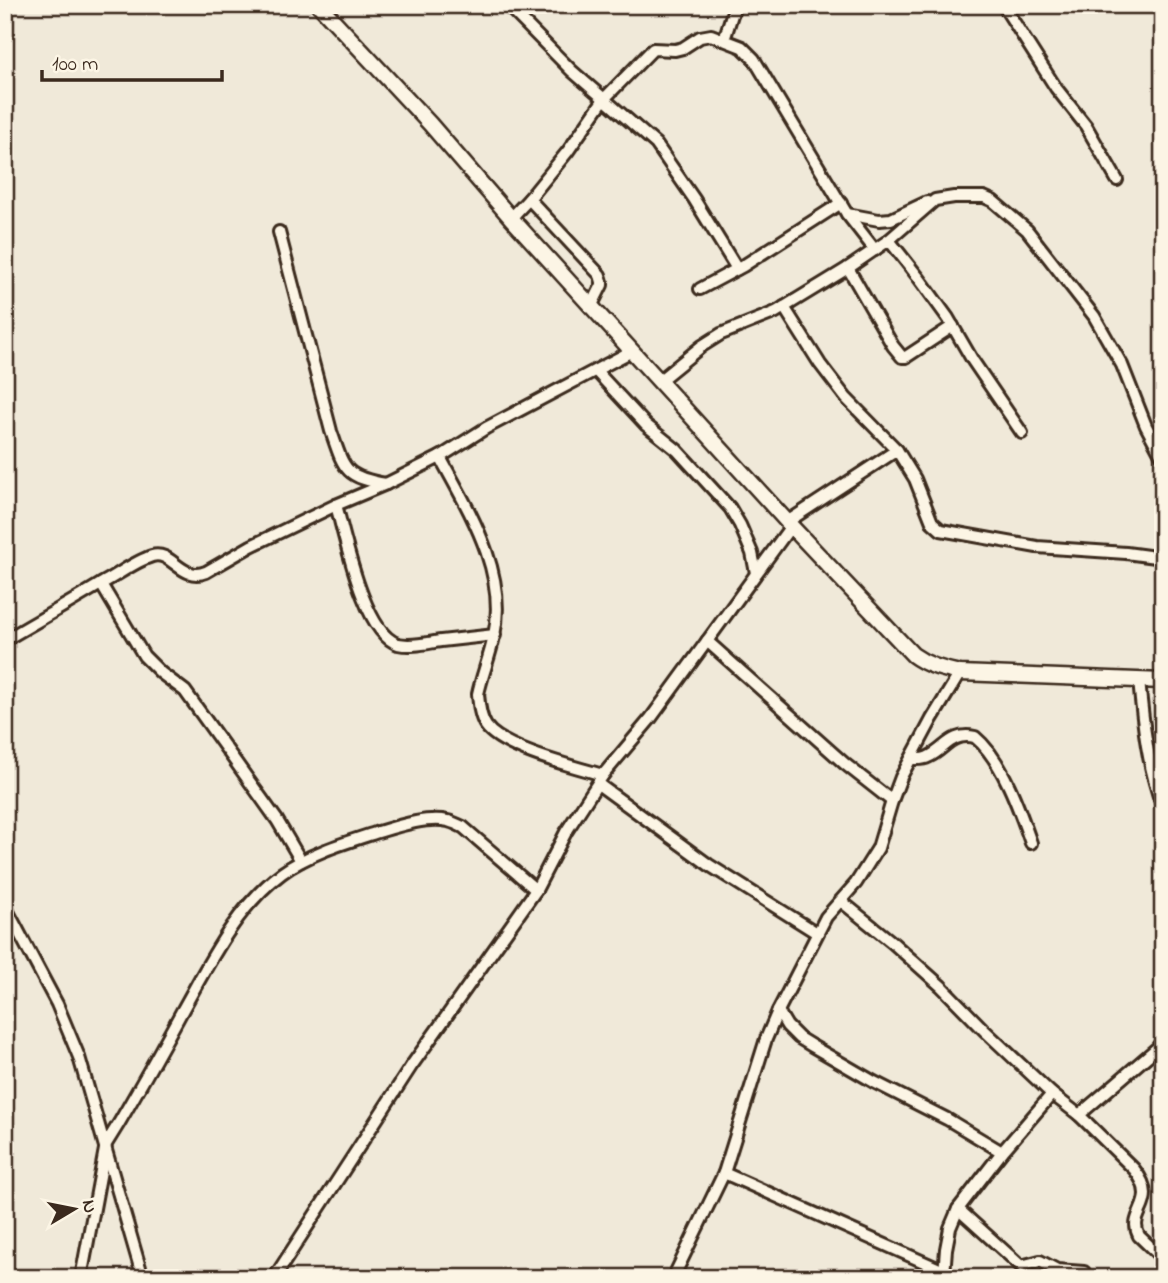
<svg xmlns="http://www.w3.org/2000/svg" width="1168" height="1283" font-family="'Indie Flower',sans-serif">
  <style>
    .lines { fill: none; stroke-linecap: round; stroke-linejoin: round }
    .minor-casing { stroke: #3b2a1e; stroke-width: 16 }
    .tertiary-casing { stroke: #3b2a1e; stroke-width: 19 }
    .minor { stroke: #fcf5e5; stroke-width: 10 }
    .tertiary { stroke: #fcf5e5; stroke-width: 14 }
  </style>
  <rect width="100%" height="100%" fill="#f0e9d9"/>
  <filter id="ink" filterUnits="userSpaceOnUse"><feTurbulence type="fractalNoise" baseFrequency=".0143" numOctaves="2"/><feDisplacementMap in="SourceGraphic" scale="14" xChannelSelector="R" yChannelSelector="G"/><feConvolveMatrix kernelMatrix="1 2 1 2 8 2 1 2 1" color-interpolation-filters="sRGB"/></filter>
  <g filter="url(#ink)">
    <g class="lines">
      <defs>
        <g id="minor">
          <polyline points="507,5 572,71 656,144 694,199 737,269"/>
          <polyline points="1003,5 1056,88 1086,126 1117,180"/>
          <polyline points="724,40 735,5"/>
          <polyline points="529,199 600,275 602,282 602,285 592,305"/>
          <polyline points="847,214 879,220 891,219 927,202"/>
          <polyline points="511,218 529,199 568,151 604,99 653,49 675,50 683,48 700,37 711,35 742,47 754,59 847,214 875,250"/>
          <path d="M 279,232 L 331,431 C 344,469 344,477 386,484"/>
          <polyline points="889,240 919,278 948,318 973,361 1022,433"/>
          <polyline points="848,268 893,346 902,357 906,357 953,326"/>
          <polyline points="700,289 743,266 841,203"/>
          <polyline points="784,307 820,364 846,398 897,450 915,479 932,522 941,530 1037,547 1126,553 1163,558"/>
          <polyline points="596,371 646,425 677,450 730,508 740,525 752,553 756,573"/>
          <polyline points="659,381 702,346 721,334 776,312 848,268 889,240 935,200 954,197 984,197 993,201 1027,230 1094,316 1122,365 1146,426 1163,458"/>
          <path d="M 440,457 C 469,511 508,572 494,636 C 490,656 482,675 478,694 C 479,705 480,717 486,726 C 502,749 575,767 603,775"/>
          <path d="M 336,505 C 345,536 364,634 398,644 C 412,647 427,643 441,641 C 459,639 477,637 495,635"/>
          <polyline points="787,522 897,450"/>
          <polyline points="101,584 144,656 161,673 185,691 277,820 301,861"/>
          <path d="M 5,640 C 38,621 71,602 104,582 C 119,574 136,561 152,556 C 172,550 181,582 206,572 L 251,546 L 336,505 L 386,484 L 440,457 L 486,428 L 632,351"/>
          <polyline points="707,641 845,764 892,801"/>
          <path d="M 1139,680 C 1143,724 1148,767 1163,808"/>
          <path d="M 911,759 C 917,759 923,760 928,757 C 946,749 950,732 975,737 C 1002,759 1020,811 1031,843"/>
          <polyline points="598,784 709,865 817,933"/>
          <path d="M 841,901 L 893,943 L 941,986 L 984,1030 L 1052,1094 L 1079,1115 L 1134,1169 C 1162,1204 1126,1212 1139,1236 L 1163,1259"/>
          <polyline points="5,906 57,1004 79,1057 143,1278"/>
          <polyline points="778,1011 787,1026 799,1038 812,1046 874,1082 947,1119 1002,1152"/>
          <polyline points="1079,1115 1157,1048 1163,1040"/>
          <polyline points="724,1173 944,1271"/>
          <polyline points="958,1209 1021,1266 1040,1261 1057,1270 1084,1272"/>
          <polyline points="944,1275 946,1249 950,1228 958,1209 1002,1152 1052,1094"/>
          <path d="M 81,1278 L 106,1144 L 119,1123 C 141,1085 162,1048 182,1011 C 209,963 236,907 282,873 C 308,854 344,843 375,833 C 395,827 427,816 448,821 C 453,822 458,825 463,827 L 536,890"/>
          <polyline points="274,1278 412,1065 536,890 566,832 603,775 651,718 791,526"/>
          <polyline points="673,1278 724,1173 766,1039 778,1011 826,917 856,883 878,848 892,801 901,777 932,719 960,673"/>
        </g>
        <path id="tertiary" d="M 319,5 L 430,124 L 511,218 L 791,526 L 913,655 C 928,666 943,669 960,673 L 1163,681"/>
      </defs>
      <use href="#minor" class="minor-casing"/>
      <use href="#tertiary" class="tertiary-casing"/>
      <use href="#minor" class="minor"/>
      <use href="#tertiary" class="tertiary"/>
    </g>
  </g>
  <rect width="1168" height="1283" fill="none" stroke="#fcf5e5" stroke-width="28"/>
  <rect x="14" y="14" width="1140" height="1255" fill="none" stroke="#3b2a1e" stroke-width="2.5" filter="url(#ink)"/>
  <g transform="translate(74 1209) rotate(80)" stroke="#fcf5e5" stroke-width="5" paint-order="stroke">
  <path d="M0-5L12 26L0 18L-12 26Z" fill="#3b2a1e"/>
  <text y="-10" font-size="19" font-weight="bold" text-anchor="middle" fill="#3b2a1e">N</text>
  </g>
  <path d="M42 70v10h180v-10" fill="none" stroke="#3b2a1e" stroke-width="3.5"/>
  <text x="52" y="70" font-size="21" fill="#3b2a1e" stroke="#fcf5e5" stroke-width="5" paint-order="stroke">100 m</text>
</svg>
